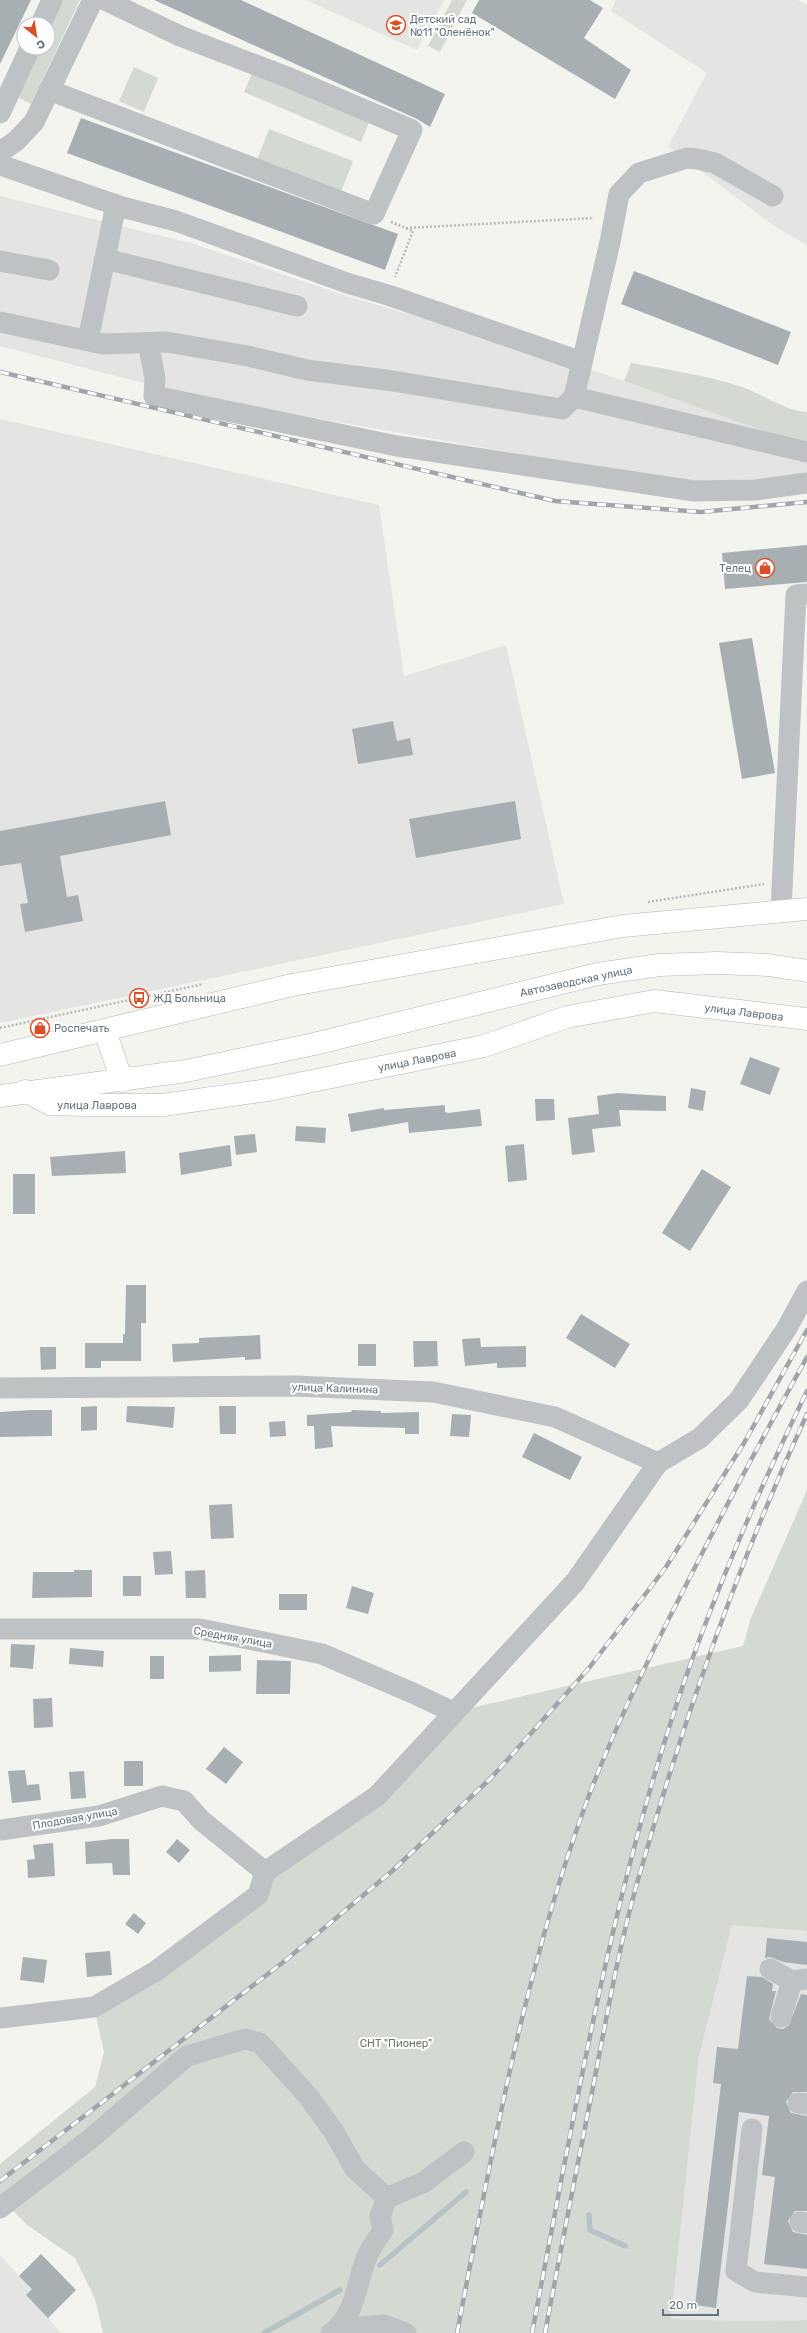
<svg xmlns="http://www.w3.org/2000/svg" width="807" height="2333" font-family="Rubik,sans-serif">
  <style>
    .built { fill: #e4e5e3 }
    .green { fill: #d4dad1 }
    .lines { fill: none; stroke-linecap: round; stroke-linejoin: round }
    .stream { stroke: #b7c3c7; stroke-width: 5.5 }
    .building { fill: #a7afb3 }
    .major-casing { stroke: #b1b6b9; stroke-width: 23 }
    .path { stroke: #b8babc; stroke-width: 2.5; stroke-dasharray: 2 2; stroke-linecap: butt }
    .minor { stroke: #bec2c5; stroke-width: 21 }
    .major { stroke: #fff; stroke-width: 22 }
    .rail-casing { stroke: #9fa5aa; stroke-width: 4.5 }
    .rail { stroke: #fff; stroke-width: 3; stroke-dasharray: 9; stroke-linecap: butt }
    .labels { text-anchor: middle; stroke-width: 4; stroke-linejoin: round; paint-order: stroke }
    .poi-label { font-size: 11px; fill: #63737f; stroke: #fff; text-anchor: start }
    .street-label { font-size: 11px; fill: #63737f; stroke: #fff }
    .park-label { font-size: 11px; fill: #677762; stroke: #fff }
  </style>
  <rect width="100%" height="100%" fill="#f4f4ef"/>
  <g class="built">
    <polygon points="306,0 444,0 417,50"/>
    <polygon points="616,0 798,0 807,5 807,245 774,226 668,146 707,73 611,11"/>
    <polygon points="0,196 191,243 350,297 551,355 755,428 807,449 807,482 707,487 201,398 0,346"/>
    <polygon points="0,419 379,505 404,676 506,645 564,904 0,1023"/>
    <polygon points="732,1924 807,1931 807,2320 740,2321 671,2319 699,2056"/>
    <polygon points="41,2254 76,2290 48,2318 61,2333 0,2333 0,2255 19,2276"/>
  </g>
  <g class="green">
    <polygon points="62,0 80,0 31,104 17,97 40,48 48,48 48,30"/>
    <polygon points="452,0 467,0 440,52 428,46"/>
    <polygon points="134,67 158,78 144,112 119,101"/>
    <polygon points="252,73 369,123 361,142 244,92"/>
    <polygon points="269,129 353,161 341,192 257,160"/>
    <path d="M 631,363 C 666,369 704,375 739,386 C 762,393 782,410 807,412 L 807,449 L 755,428 L 624,381 Z"/>
    <polygon points="807,1490 807,1931 732,1925 699,2056 671,2319 740,2321 807,2320 807,2333 103,2333 95,2299 75,2258 27,2225 0,2197 0,2164 95,2087 104,2052 94,2007 258,1895 265,1872 377,1796 453,1712 743,1646 751,1618"/>
  </g>
  <g class="lines">
    <g class="stream">
      <polyline points="589,2215 590,2230 625,2246"/>
      <polyline points="380,2265 466,2192"/>
      <polyline points="264,2333 340,2290"/>
    </g>
  </g>
  <g class="building">
    <polygon points="0,0 31,0 0,64"/>
    <polygon points="154,0 241,0 445,94 430,127 417,119"/>
    <polygon points="479,0 590,0 603,8 584,38 631,70 615,99 472,13"/>
    <polygon points="81,118 398,234 385,270 67,153"/>
    <polygon points="634,271 791,332 778,365 621,304"/>
    <polygon points="807,545 807,582 725,589 722,553"/>
    <polygon points="752,638 775,773 742,779 719,643"/>
    <polygon points="393,721 397,741 410,738 413,755 358,764 352,729"/>
    <polygon points="165,801 171,835 60,856 67,897 78,895 83,921 25,932 20,904 28,903 21,863 0,866 0,831"/>
    <polygon points="515,801 521,839 416,858 409,819"/>
    <polygon points="750,1057 780,1068 770,1095 740,1084"/>
    <polygon points="691,1088 706,1091 703,1111 688,1108"/>
    <polygon points="617,1093 666,1096 666,1111 619,1110 621,1126 592,1129 595,1152 572,1155 568,1118 599,1114 597,1096"/>
    <polygon points="535,1099 554,1099 555,1120 536,1121"/>
    <polygon points="445,1105 445,1112 448,1113 480,1109 482,1126 409,1133 408,1122 351,1132 348,1114 384,1108 384,1110"/>
    <polygon points="296,1126 326,1128 325,1143 295,1141"/>
    <polygon points="255,1134 257,1152 236,1155 234,1136"/>
    <polygon points="524,1144 527,1180 508,1182 505,1146"/>
    <polygon points="230,1145 232,1166 181,1175 179,1153"/>
    <polygon points="125,1151 126,1173 52,1176 50,1157"/>
    <polygon points="702,1169 731,1187 690,1251 662,1233"/>
    <rect x="13" y="1174" width="22" height="40"/>
    <polygon points="126,1285 146,1285 146,1323 141,1323 141,1361 101,1361 101,1368 85,1368 85,1343 123,1343 123,1334 125,1334"/>
    <polygon points="581,1314 630,1344 615,1368 566,1338"/>
    <polygon points="260,1335 261,1359 245,1360 245,1357 173,1362 172,1344 199,1343 199,1338"/>
    <polygon points="480,1338 481,1347 526,1346 526,1367 497,1368 497,1363 465,1366 462,1339"/>
    <polygon points="413,1341 437,1341 438,1366 414,1367"/>
    <rect x="358" y="1344" width="18" height="22"/>
    <polygon points="40,1347 56,1347 56,1369 41,1370"/>
    <polygon points="97,1406 97,1430 81,1431 81,1407"/>
    <polygon points="127,1406 175,1407 173,1428 126,1422"/>
    <polygon points="219,1406 236,1406 236,1434 220,1434"/>
    <polygon points="31,1410 52,1410 52,1436 0,1437 0,1412"/>
    <polygon points="352,1410 381,1411 381,1413 419,1412 419,1434 405,1434 405,1428 331,1426 333,1447 315,1449 314,1426 307,1426 307,1415 351,1412"/>
    <polygon points="452,1414 471,1415 469,1437 450,1436"/>
    <polygon points="285,1421 286,1436 270,1437 269,1422"/>
    <polygon points="534,1433 582,1457 570,1480 522,1457"/>
    <polygon points="232,1504 234,1538 211,1539 209,1505"/>
    <polygon points="171,1551 173,1574 155,1575 153,1552"/>
    <polygon points="74,1570 92,1570 92,1597 32,1598 33,1572 74,1572"/>
    <polygon points="205,1570 206,1598 186,1598 185,1571"/>
    <rect x="123" y="1576" width="18" height="20"/>
    <polygon points="352,1586 374,1593 368,1614 346,1608"/>
    <rect x="279" y="1594" width="28" height="16"/>
    <polygon points="11,1644 35,1645 33,1669 10,1667"/>
    <polygon points="70,1648 104,1651 103,1667 69,1664"/>
    <polygon points="241,1655 241,1671 209,1672 209,1656"/>
    <rect x="150" y="1656" width="14" height="23"/>
    <polygon points="257,1660 291,1661 290,1694 256,1694"/>
    <polygon points="52,1698 53,1727 34,1728 33,1699"/>
    <polygon points="224,1747 243,1762 226,1784 206,1769"/>
    <rect x="124" y="1761" width="19" height="25"/>
    <polygon points="25,1770 27,1785 39,1784 41,1800 12,1803 8,1771"/>
    <polygon points="84,1771 86,1798 71,1799 69,1772"/>
    <polygon points="112,1839 129,1839 130,1875 113,1875 112,1863 86,1864 85,1842"/>
    <polygon points="177,1839 190,1850 179,1863 166,1852"/>
    <polygon points="53,1843 55,1876 28,1878 27,1860 35,1859 33,1845"/>
    <polygon points="134,1913 146,1923 138,1934 125,1924"/>
    <polygon points="767,1938 807,1942 807,1965 783,1962 770,1957 765,1958"/>
    <polygon points="110,1951 112,1975 87,1977 85,1953"/>
    <polygon points="23,1957 47,1960 44,1983 20,1980"/>
    <polygon points="747,1976 762,1977 773,1984 772,1991 776,1991 769,2019 777,2028 783,2029 789,2025 801,1994 807,1995 807,2092 793,2092 786,2102 791,2113 807,2116 807,2211 795,2211 788,2221 793,2232 807,2235 807,2269 764,2264 775,2177 762,2175 769,2116 739,2112 716,2308 695,2305 721,2084 713,2083 717,2047 738,2049"/>
    <polygon points="41,2254 76,2290 48,2318 26,2295 32,2289 19,2276"/>
  </g>
  <g class="lines">
    <defs>
      <g id="major">
        <polyline points="105,1031 122,1081"/>
        <polyline points="0,1055 292,985 623,926 807,909"/>
        <polyline points="25,1091 50,1104 83,1105 163,1105 268,1090 484,1046 567,1017 654,1001 807,1019"/>
        <polyline points="0,1096 186,1071 314,1044 598,974 659,965 717,963 768,965 807,971"/>
      </g>
    </defs>
    <use href="#major" class="major-casing"/>
    <g class="path">
      <polyline points="391,222 413,231 395,277"/>
      <polyline points="406,228 594,218"/>
      <polyline points="648,902 764,884"/>
      <polyline points="0,1028 203,984"/>
    </g>
    <g class="minor">
      <polyline points="41,24 52,0"/>
      <polyline points="49,90 374,214 412,130 287,77 180,36 105,0"/>
      <polyline points="0,113 30,48"/>
      <polyline points="0,152 16,141 34,122 93,0"/>
      <polyline points="0,165 122,207 176,221 347,283 388,295 582,362"/>
      <polyline points="105,259 297,306"/>
      <polyline points="0,261 49,270"/>
      <polyline points="0,322 103,344 167,342 248,356 307,370 393,381 562,409 574,397 807,452"/>
      <polyline points="88,340 116,205"/>
      <polyline points="148,343 155,378 154,396 397,446 694,491 755,490 807,483"/>
      <polyline points="574,397 610,242 619,194 639,173 687,158 697,159 715,163 773,196"/>
      <polyline points="781,910 796,595 807,594"/>
      <polyline points="0,1388 296,1386 433,1392 555,1417 658,1463"/>
      <polyline points="0,1629 200,1629 322,1654 415,1694 453,1712"/>
      <polyline points="0,1830 99,1816 162,1796 184,1801 201,1820 265,1872"/>
      <polyline points="770,1969 792,1981 807,1979"/>
      <polyline points="781,2017 792,1981"/>
      <polyline points="0,2018 94,2007 156,1971 258,1895 265,1872 377,1796 575,1582 658,1463 700,1438 739,1400 787,1328 807,1291"/>
      <polyline points="798,2103 807,2104"/>
      <polyline points="752,2129 736,2271 755,2282 807,2287"/>
      <polyline points="0,2208 89,2140 187,2056 245,2039 260,2043 308,2096 334,2132 355,2169 387,2198"/>
      <polyline points="800,2222 807,2223"/>
      <polyline points="337,2329 384,2325 406,2333"/>
      <path d="M 331,2333 C 357,2316 356,2280 368,2254 C 372,2246 378,2238 383,2230 L 380,2216 L 387,2198 L 424,2182 L 464,2152"/>
    </g>
    <use href="#major" class="major"/>
    <defs>
      <g id="rail">
        <polyline points="0,372 555,501 701,512 807,502"/>
        <polyline points="0,2181 286,1960 391,1872 492,1777 589,1668 666,1567 744,1443 807,1330"/>
        <path d="M 457,2333 C 492,2153 524,1971 588,1798 C 615,1726 649,1657 684,1589 C 723,1511 765,1433 807,1357"/>
        <path d="M 532,2333 C 571,2132 605,1930 667,1734 C 704,1616 753,1502 807,1391"/>
        <path d="M 545,2333 C 561,2249 577,2166 594,2082 C 607,2015 619,1946 638,1880 C 683,1721 738,1564 807,1414"/>
      </g>
    </defs>
    <use href="#rail" class="rail-casing"/>
    <use href="#rail" class="rail"/>
  </g>
  <defs>
    <symbol id="school-ring" viewBox="-11 -11 22 22"><circle r="9.5" fill="#fff" stroke="#dc4e27" stroke-width="1.5"/><path d="M0-5L7-2L0 1L-7-2ZM-4 1L0 2.5L4 1V4Q0 6-4 4Z" fill="#dc4e27"/></symbol>
    <symbol id="shop-ring" viewBox="-11 -11 22 22"><circle r="9.5" fill="#fff" stroke="#dc4e27" stroke-width="1.5"/><path d="M-5-2.5h2.3a2.7 3.5 0 0 1 5.4 0H5L5.5 6h-11ZM-1.5-2.5h3a1.5 2.3 0 0 0-3 0Z" fill="#dc4e27"/></symbol>
    <symbol id="bus-ring" viewBox="-11 -11 22 22"><circle r="9.5" fill="#fff" stroke="#dc4e27" stroke-width="1.5"/><path d="M-5-6H5V4H4V6H2V4H-2V6H-4V4H-5ZM-3.5-4V0h7V-4ZM-3.5 1.2v1.5H-2V1.2ZM2 1.2v1.5H3.5V1.2Z" fill="#dc4e27"/></symbol>
  </defs>
  <g fill-rule="evenodd">
    <use href="#school-ring" x="385" y="14" width="22" height="22"/>
    <use href="#shop-ring" x="754" y="557" width="22" height="22"/>
    <use href="#bus-ring" x="128" y="987" width="22" height="22"/>
    <use href="#shop-ring" x="29" y="1017" width="22" height="22"/>
  </g>
  <g class="labels">
    <g class="poi-label">
      <text x="410" y="23">Детский сад<tspan x="410" dy="13">№11 "Оленёнок"</tspan></text>
      <text x="751" y="572" text-anchor="end">Телец</text>
      <text x="153" y="1002">ЖД Больница</text>
      <text x="54" y="1032">Роспечать</text>
    </g>
    <g class="street-label">
      <text transform="translate(576 981) rotate(-12)" y="4">Автозаводская улица</text>
      <text transform="translate(744 1012) rotate(7)" y="4">улица Лаврова</text>
      <text transform="translate(417 1060) rotate(-11)" y="4">улица Лаврова</text>
      <text x="97" y="1109">улица Лаврова</text>
      <text transform="translate(335 1388) rotate(2)" y="4">улица Калинина</text>
      <text transform="translate(233 1637) rotate(10)" y="4">Средняя улица</text>
      <text transform="translate(75 1818) rotate(-10)" y="4">Плодовая улица</text>
    </g>
    <g class="park-label">
      <text x="396" y="2047">СНТ "Пионер"</text>
    </g>
  </g>
  <g transform="translate(36 36) rotate(150)"><circle r="19" fill="#ffffff" stroke="#c1c7cc"/>
  <path d="M0-3L7 15L0 10L-7 15Z" fill="#dc4e27"/>
  <text y="-6" font-size="11" font-weight="bold" text-anchor="middle" fill="#63737f">С</text>
  </g>
  <path d="M663 2309v6h55v-6" fill="none" stroke="#63737f" stroke-width="2"/>
  <text x="669" y="2309" font-size="12" fill="#63737f" stroke="#ffffff" stroke-width="3" paint-order="stroke">20 m</text>
</svg>
